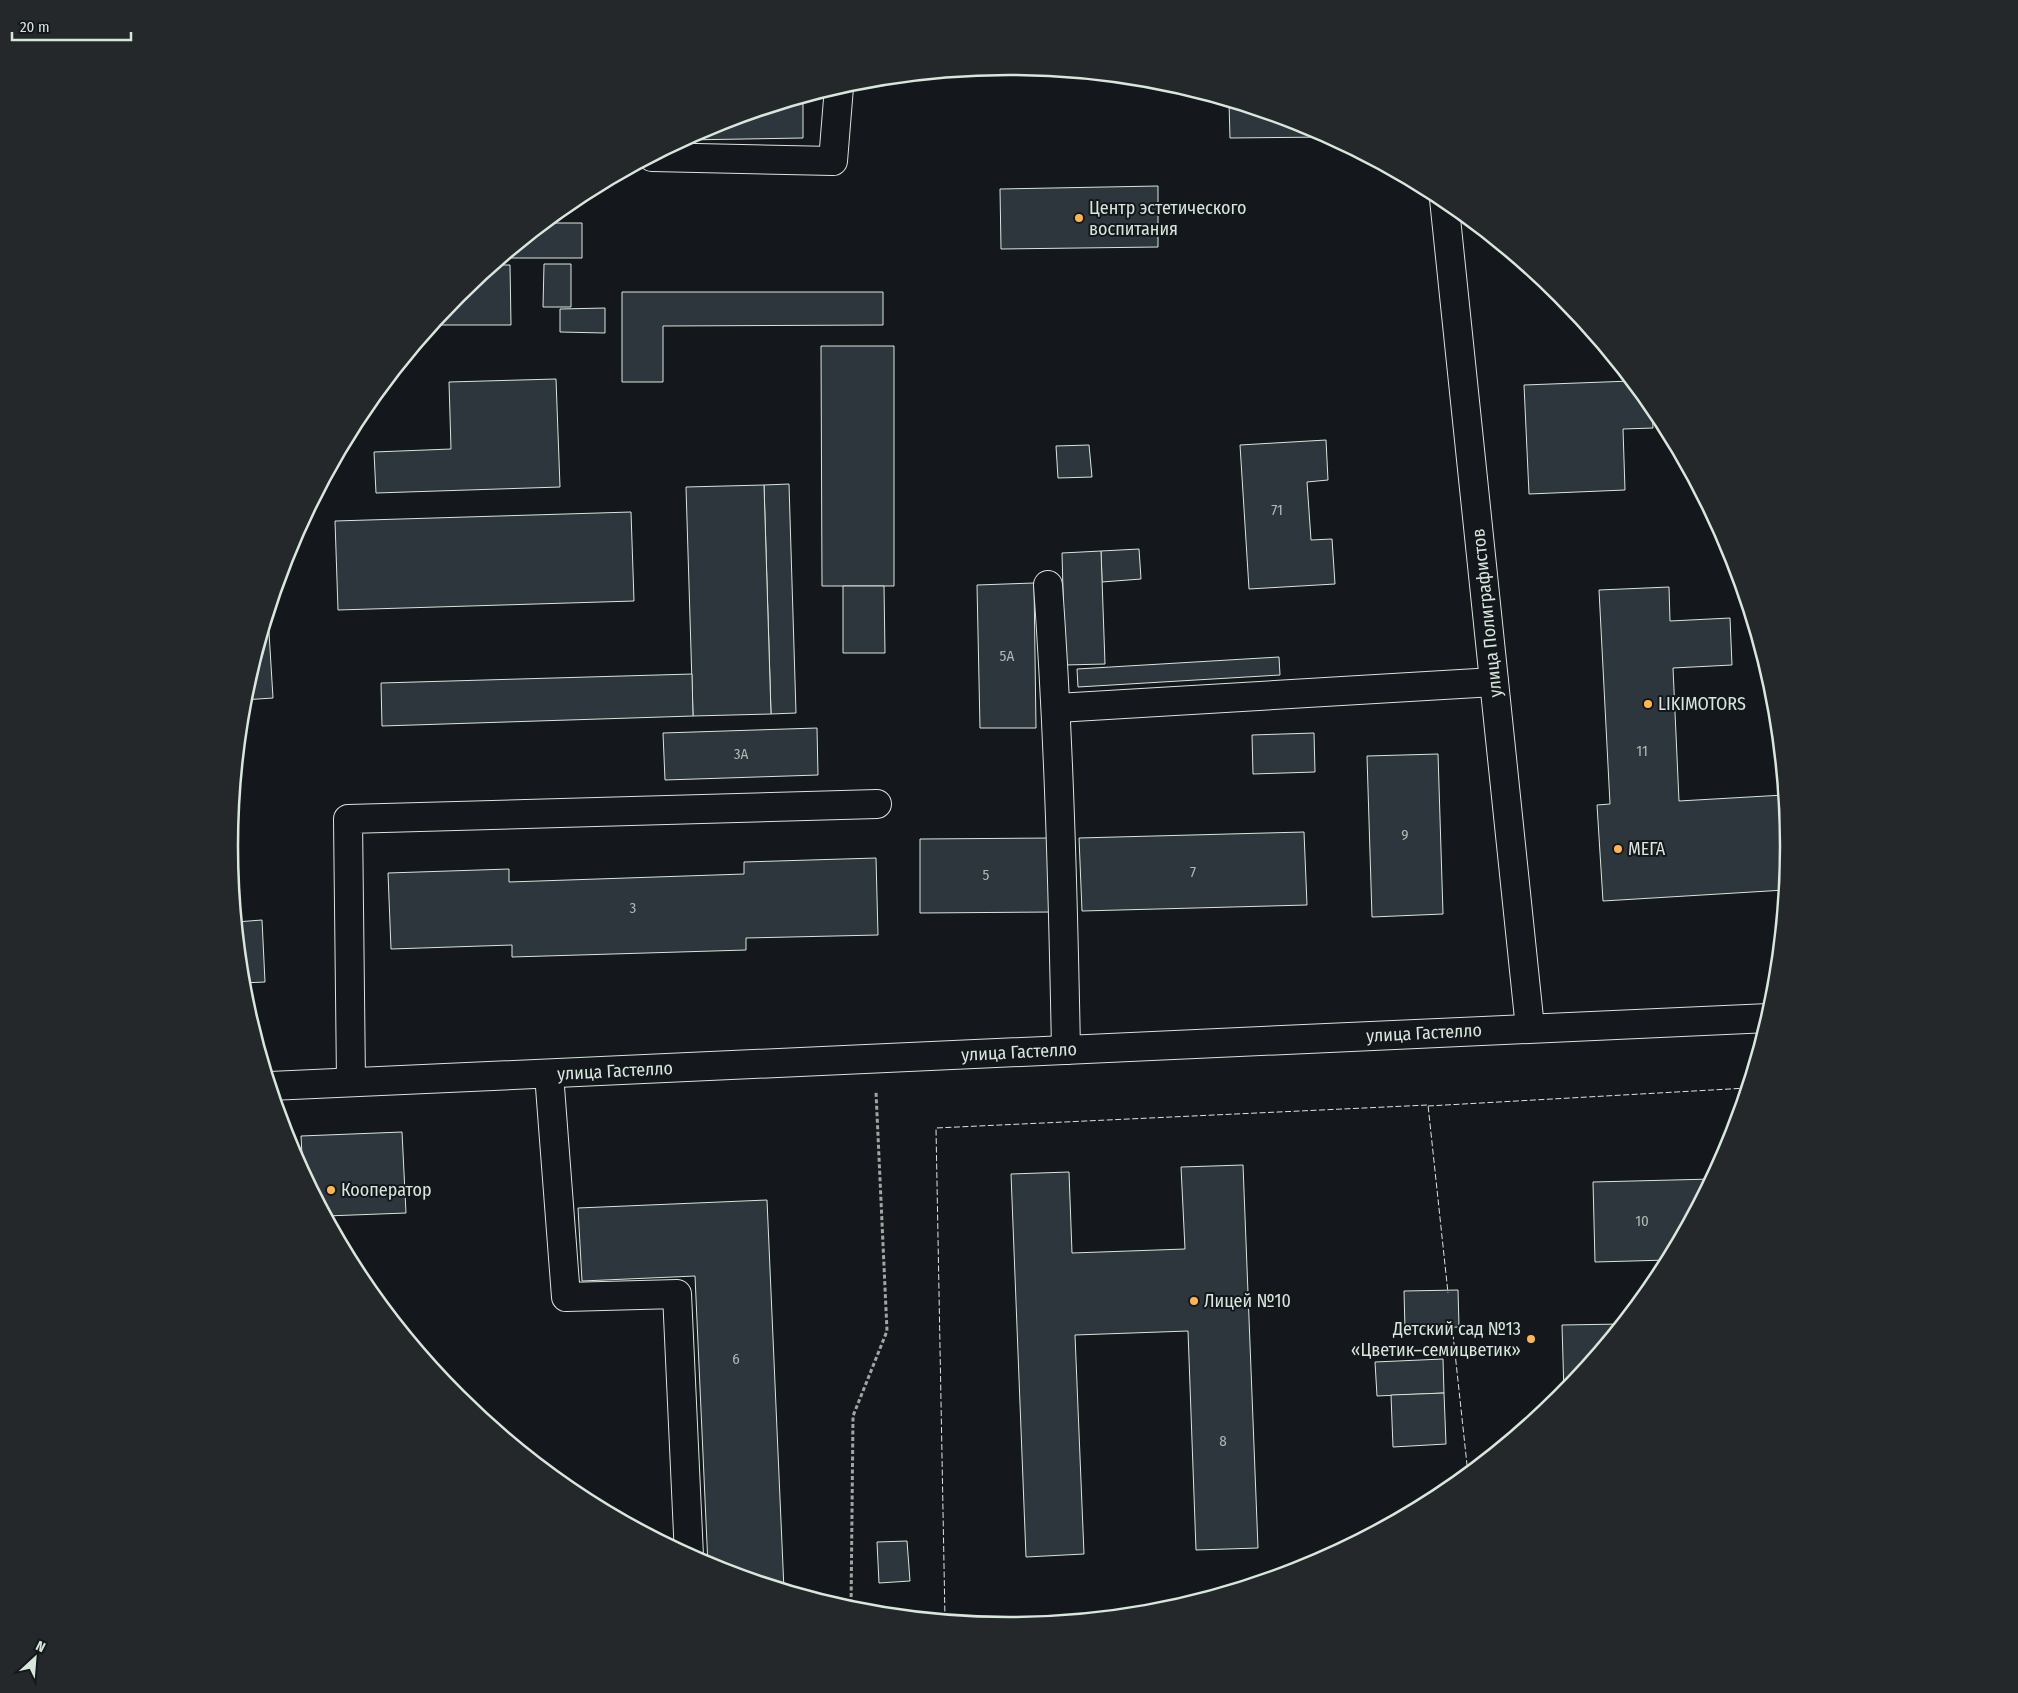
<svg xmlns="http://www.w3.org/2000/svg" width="2018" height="1693" font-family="'Fira Sans Condensed',sans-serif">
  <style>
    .building { fill: #2c363c; stroke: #d8e6dc }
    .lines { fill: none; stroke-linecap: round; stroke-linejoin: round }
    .minor-casing { stroke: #d8e6dc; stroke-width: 30 }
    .major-casing { stroke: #d8e6dc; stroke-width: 30 }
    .path { stroke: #9da8a2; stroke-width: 3; stroke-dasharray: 4 2.5; stroke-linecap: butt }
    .minor { stroke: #14181c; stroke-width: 28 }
    .major { stroke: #14181c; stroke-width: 28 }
    .fence { stroke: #d8e6dc; stroke-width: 1; stroke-dasharray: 6 2.5; stroke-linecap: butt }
    .poi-dot { fill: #ffb74d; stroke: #14181c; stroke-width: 2 }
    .labels { text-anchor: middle; stroke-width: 4; stroke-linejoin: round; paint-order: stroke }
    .number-label { font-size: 15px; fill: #adbab4 }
    .poi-label { font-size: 18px; fill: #d8e6dc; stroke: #14181c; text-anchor: start }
    .street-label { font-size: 18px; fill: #d8e6dc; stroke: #14181c }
    .rim { fill: none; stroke: #d8e6dc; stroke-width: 2.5 }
  </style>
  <rect width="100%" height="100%" fill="#14181c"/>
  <g class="building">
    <polygon points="803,98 803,138 685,140 711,126"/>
    <polygon points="1229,102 1308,126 1328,137 1230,138"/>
    <polygon points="1158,186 1158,247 1001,249 1000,189"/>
    <polygon points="545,223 582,223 582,258 502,258"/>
    <polygon points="544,264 571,264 571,307 543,307"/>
    <polygon points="493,265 510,265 511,325 432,325 457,295"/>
    <polygon points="622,292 883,292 883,325 663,326 663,382 622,382"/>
    <polygon points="605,308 605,333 560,332 560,309"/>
    <polygon points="821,346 894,346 894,586 822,586"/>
    <polygon points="556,379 560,487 376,493 374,452 451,449 449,382"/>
    <polygon points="1631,381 1652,406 1653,428 1623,429 1625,490 1529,494 1524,385"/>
    <polygon points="1326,440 1328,480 1307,482 1311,540 1332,539 1335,584 1249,589 1240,445"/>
    <polygon points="1089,445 1092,477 1058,478 1056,446"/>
    <polygon points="789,484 796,713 771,714 764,485"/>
    <polygon points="764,485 771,714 693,716 686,487"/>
    <polygon points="631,512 634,601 338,610 335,521"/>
    <polygon points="1139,549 1141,579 1102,582 1101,551"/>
    <polygon points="1101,551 1105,664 1065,665 1062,553"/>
    <polygon points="1034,583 1036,728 980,728 977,585"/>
    <polygon points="843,586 884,586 885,653 843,653"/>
    <polygon points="1669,587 1670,621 1730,618 1732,665 1673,668 1679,801 1784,795 1789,847 1785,890 1603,901 1597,805 1610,804 1599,590"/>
    <polygon points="268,616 273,698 243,700 244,694"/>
    <polygon points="1279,657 1280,675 1078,687 1077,669"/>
    <polygon points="692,674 693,716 382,726 381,683"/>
    <polygon points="817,728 818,775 665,780 663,733"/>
    <polygon points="1314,733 1315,772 1253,774 1252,735"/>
    <polygon points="1438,754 1443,914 1372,917 1367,756"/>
    <polygon points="1304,832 1307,905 1082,911 1079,838"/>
    <polygon points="1052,838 1052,912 920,913 920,839"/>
    <polygon points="876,858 878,935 746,938 746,950 512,957 512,945 391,949 388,873 509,869 509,882 744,874 744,862"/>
    <polygon points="262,920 265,982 242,983 236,922"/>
    <polygon points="402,1132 406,1213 326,1216 303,1173 301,1136"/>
    <polygon points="1243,1165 1258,1548 1196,1550 1188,1331 1075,1335 1084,1554 1026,1557 1011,1174 1069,1172 1072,1253 1185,1249 1181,1167"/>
    <polygon points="1712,1179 1668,1260 1595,1262 1593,1182"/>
    <polygon points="767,1200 784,1590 708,1566 695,1276 582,1281 578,1208"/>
    <polygon points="1458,1290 1459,1327 1405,1329 1404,1291"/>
    <polygon points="1622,1324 1564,1394 1562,1325"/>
    <polygon points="1443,1359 1444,1393 1377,1396 1375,1362"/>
    <polygon points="1444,1393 1446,1444 1393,1447 1391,1395"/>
    <polygon points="907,1541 910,1581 879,1583 877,1542"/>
  </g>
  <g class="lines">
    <defs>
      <g id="minor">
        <polyline points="652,157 833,161 839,87"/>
        <polyline points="1444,199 1530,1028"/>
        <path d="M 1048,585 C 1059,740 1063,895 1066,1050"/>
        <polyline points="1057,708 1494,682"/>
        <polyline points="549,1074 566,1297 677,1294 689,1556"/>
        <polyline points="351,1082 348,819 877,804"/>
      </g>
      <polyline id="major" points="270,1086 1769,1018"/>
    </defs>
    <use href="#minor" class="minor-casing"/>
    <use href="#major" class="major-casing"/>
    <polyline class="path" points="851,1610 853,1416 887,1331 876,1092"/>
    <use href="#minor" class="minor"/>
    <use href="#major" class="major"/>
    <g class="fence">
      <polyline points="1428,1106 1747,1088"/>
      <polyline points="1452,1325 1468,1474"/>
      <polyline points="945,1620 936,1128 1428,1105 1448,1293"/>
    </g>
  </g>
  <g class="poi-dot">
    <circle cx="1079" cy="218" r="5"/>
    <circle cx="1648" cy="704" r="5"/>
    <circle cx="1618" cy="849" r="5"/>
    <circle cx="331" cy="1190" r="5"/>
    <circle cx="1194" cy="1301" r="5"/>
    <circle cx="1531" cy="1339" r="5"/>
  </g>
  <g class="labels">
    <g class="number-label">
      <text x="1277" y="515">71</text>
      <text x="1007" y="661">5А</text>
      <text x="1642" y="756">11</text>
      <text x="741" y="759">3А</text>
      <text x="1405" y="840">9</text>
      <text x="1193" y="877">7</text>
      <text x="986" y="880">5</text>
      <text x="633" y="913">3</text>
      <text x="1642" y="1226">10</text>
      <text x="736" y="1364">6</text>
      <text x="1223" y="1446">8</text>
    </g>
    <g class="poi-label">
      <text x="1089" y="214">Центр эстетического<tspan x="1089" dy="21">воспитания</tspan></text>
      <text x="1658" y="710">LIKIMOTORS</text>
      <text x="1628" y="855">МЕГА</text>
      <text x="341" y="1196">Кооператор</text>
      <text x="1204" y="1307">Лицей №10</text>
      <text x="1521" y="1335" text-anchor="end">Детский сад №13<tspan x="1521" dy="21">«Цветик–семицветик»</tspan></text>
    </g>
    <g class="street-label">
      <text transform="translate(1487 613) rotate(-96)" y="6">улица Полиграфистов</text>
      <text transform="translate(1424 1033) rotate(-3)" y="6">улица Гастелло</text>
      <text transform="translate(1019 1052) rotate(-3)" y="6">улица Гастелло</text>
      <text transform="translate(615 1071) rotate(-3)" y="6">улица Гастелло</text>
    </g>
  </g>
  <path d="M0 0H2018V1693H0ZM238 846a771 771 0 1 1 1542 0a771 771 0 1 1-1542 0Z" fill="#24282b" fill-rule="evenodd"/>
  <path class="rim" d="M238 846a771 771 0 1 1 1542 0a771 771 0 1 1-1542 0Z"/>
  <g transform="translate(35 1658) rotate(26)" stroke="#14181c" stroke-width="4" paint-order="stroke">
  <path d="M0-4L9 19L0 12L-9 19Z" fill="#d8e6dc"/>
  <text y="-8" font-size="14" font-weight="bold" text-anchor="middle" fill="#d8e6dc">N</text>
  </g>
  <path d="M12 32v8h119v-8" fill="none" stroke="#d8e6dc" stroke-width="2.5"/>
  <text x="20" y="32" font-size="15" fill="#d8e6dc" stroke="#14181c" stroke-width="4" paint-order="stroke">20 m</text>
</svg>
